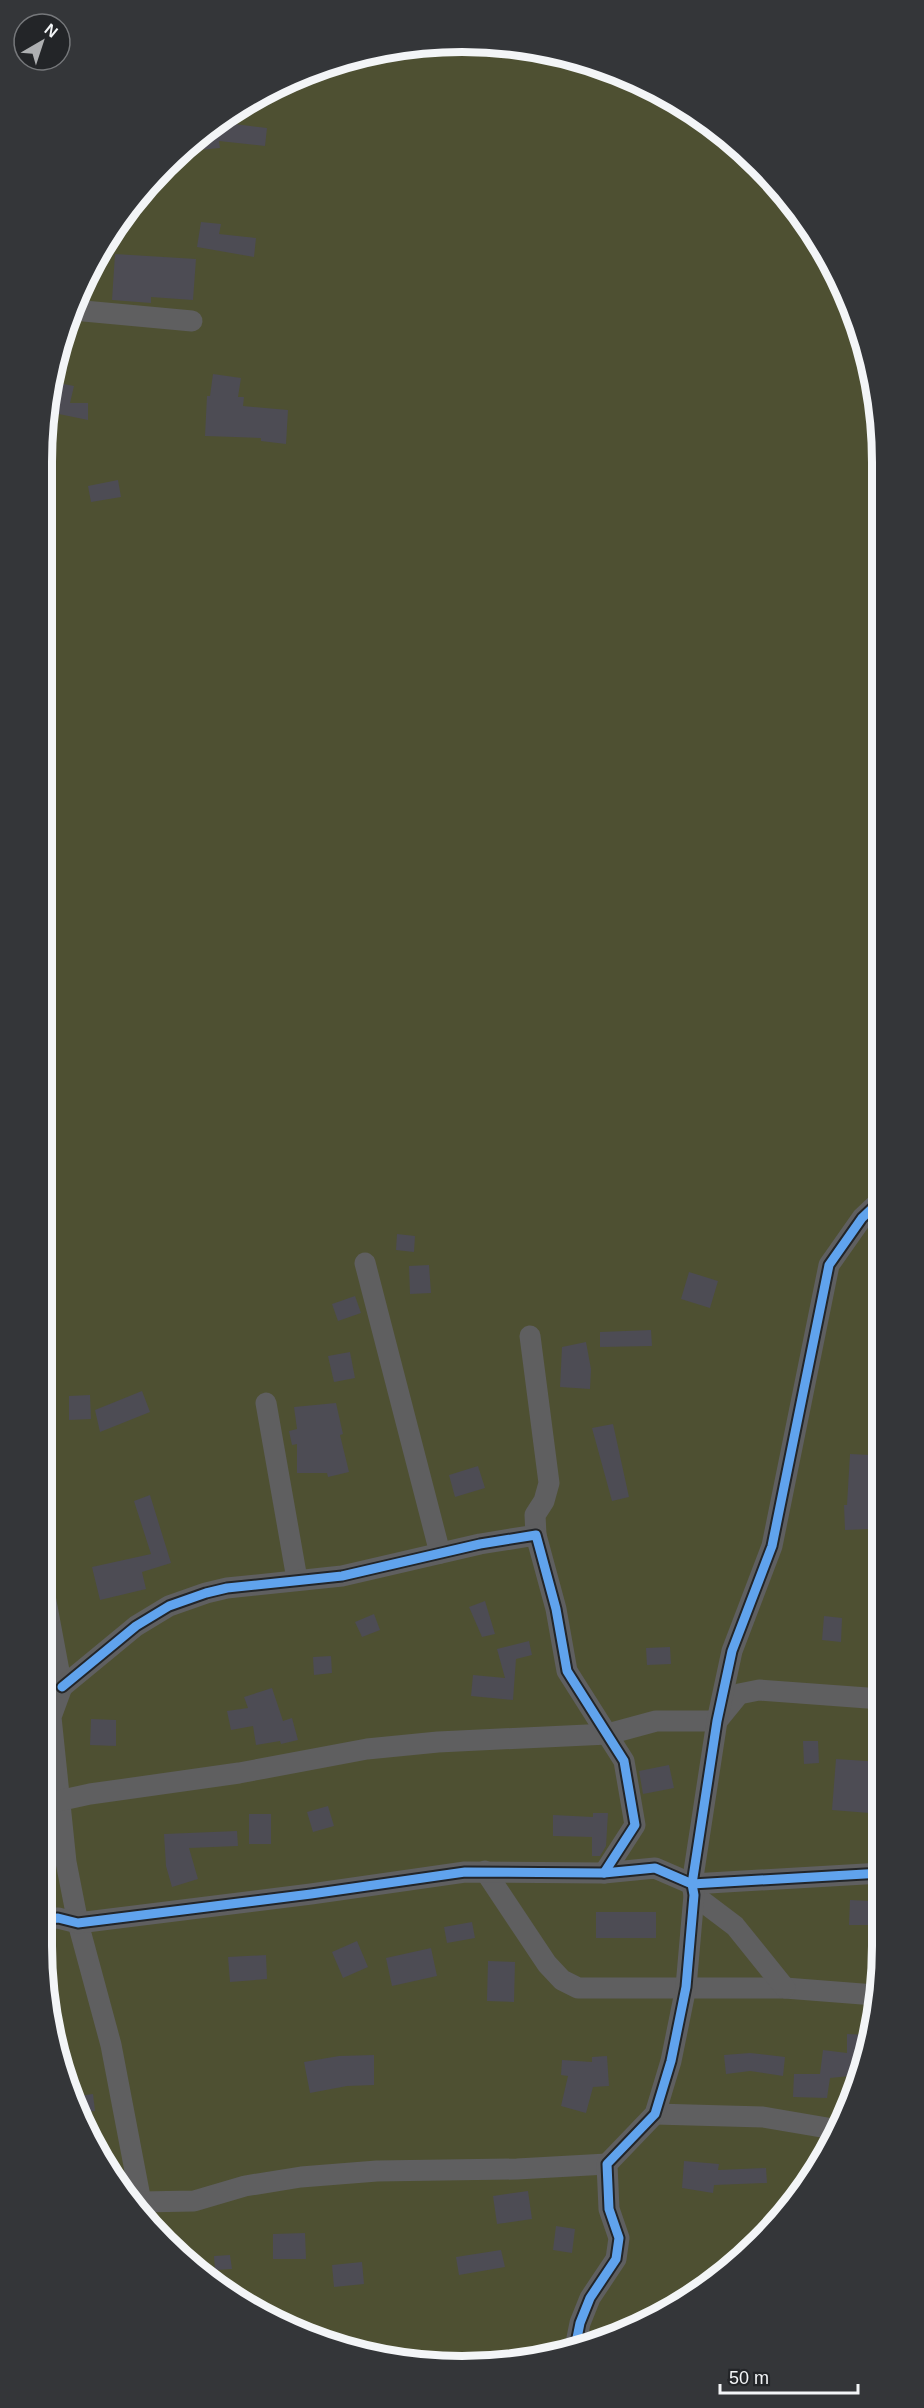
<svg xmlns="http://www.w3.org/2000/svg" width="924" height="2408" font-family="Helvetica,sans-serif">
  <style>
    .green { fill: #4e5032 }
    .building { fill: #4d4c54 }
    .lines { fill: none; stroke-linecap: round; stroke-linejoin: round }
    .street { stroke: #5f5f60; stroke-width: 21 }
    .cycleway-casing { stroke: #232528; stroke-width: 13 }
    .cycleway { stroke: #60a3ed; stroke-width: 9 }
    .rim { fill: none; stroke: #f3f5f7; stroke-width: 8 }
  </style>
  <rect width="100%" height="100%" fill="#2e2f31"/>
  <polygon class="green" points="490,43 571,56 695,113 778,185 850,301 878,407 882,1946 868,2055 839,2132 795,2201 695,2295 623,2334 544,2358 407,2362 327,2344 252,2310 146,2223 98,2156 64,2081 42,1946 42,462 56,353 85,276 129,206 185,146 252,98 327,64 408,46"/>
  <g class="building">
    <polygon points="217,123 217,126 235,124 267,128 265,146 219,141 220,148 179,152"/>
    <polygon points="201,222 221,224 219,234 256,238 254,257 197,247"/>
    <polygon points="115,254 196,259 193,300 151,297 151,303 112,300"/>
    <polygon points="213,374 241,378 238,397 244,397 243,406 288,410 286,444 261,441 261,438 205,436 207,396 210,396"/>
    <polygon points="53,382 74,386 70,403 88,403 88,420 49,412"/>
    <polygon points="118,480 121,497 91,502 88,486"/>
    <polygon points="397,1234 415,1236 414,1252 396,1250"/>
    <polygon points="429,1265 431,1293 410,1294 409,1266"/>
    <polygon points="689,1272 718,1281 710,1308 681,1299"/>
    <polygon points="355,1296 361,1313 338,1321 332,1304"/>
    <polygon points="651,1330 652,1346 600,1347 600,1332"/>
    <polygon points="586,1342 591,1369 590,1389 560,1387 562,1347"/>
    <polygon points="350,1352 355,1378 334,1382 328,1356"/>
    <polygon points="142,1391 150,1412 100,1432 95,1410"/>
    <polygon points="90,1395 91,1419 69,1420 69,1396"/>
    <polygon points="336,1403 343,1434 340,1435 349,1472 328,1477 327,1473 297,1473 297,1444 292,1445 289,1431 297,1429 294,1407"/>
    <polygon points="613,1424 629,1497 612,1501 592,1428"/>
    <polygon points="850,1454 871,1455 868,1494 870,1529 845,1530 844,1505 847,1505"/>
    <polygon points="478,1466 485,1488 455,1497 449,1475"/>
    <polygon points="150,1495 171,1563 142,1572 146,1589 100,1600 92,1567 151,1554 134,1501"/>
    <polygon points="485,1601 495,1634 482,1637 469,1607"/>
    <polygon points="374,1614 380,1630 362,1637 355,1622"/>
    <polygon points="824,1616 842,1618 841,1642 822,1640"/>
    <polygon points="529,1641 532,1655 516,1659 513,1700 471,1696 473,1675 505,1678 497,1649"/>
    <polygon points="670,1647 671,1664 647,1665 646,1648"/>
    <polygon points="331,1656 332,1673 314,1675 313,1657"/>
    <polygon points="272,1688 283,1721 292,1718 298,1740 281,1744 280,1741 256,1745 253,1726 231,1730 227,1711 248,1708 244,1697"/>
    <polygon points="91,1719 116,1720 116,1746 90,1745"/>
    <polygon points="803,1741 818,1741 819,1763 804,1764"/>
    <polygon points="836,1759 882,1762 882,1814 832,1810"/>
    <polygon points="669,1765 674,1788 643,1794 639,1771"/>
    <polygon points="328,1806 334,1826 313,1832 307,1812"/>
    <polygon points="593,1813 608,1813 606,1846 600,1856 592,1856 592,1837 553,1836 553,1815 593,1817"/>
    <rect x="249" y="1814" width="22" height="30"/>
    <polygon points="237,1831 238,1846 189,1848 198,1879 172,1887 166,1866 164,1834"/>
    <polygon points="850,1900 871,1901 870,1925 849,1925"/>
    <rect x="596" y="1912" width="60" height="26"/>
    <polygon points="472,1922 475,1938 447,1943 444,1927"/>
    <polygon points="357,1941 368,1967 343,1978 332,1952"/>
    <polygon points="431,1948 437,1976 392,1986 386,1958"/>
    <polygon points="266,1955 267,1979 230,1982 228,1957"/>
    <polygon points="488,1961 515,1962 514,2002 487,2001"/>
    <polygon points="847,2034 870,2035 867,2055 860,2075 830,2078 827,2098 793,2097 794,2074 820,2074 823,2050 847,2053"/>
    <polygon points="750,2053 785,2057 783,2076 750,2071 726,2074 724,2055"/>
    <polygon points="374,2055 374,2085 347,2086 310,2093 304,2062 339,2056"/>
    <polygon points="607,2056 609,2086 593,2087 586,2113 561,2106 568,2076 561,2075 562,2060 592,2062 592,2057"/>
    <polygon points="93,2094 95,2111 79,2113 71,2097"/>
    <polygon points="684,2161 719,2164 718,2170 766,2168 767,2183 714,2185 713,2193 682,2188"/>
    <polygon points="528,2191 532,2219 497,2224 493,2196"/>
    <polygon points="556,2226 575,2229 572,2253 553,2250"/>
    <polygon points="305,2233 306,2259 273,2259 273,2234"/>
    <polygon points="501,2250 505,2267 459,2275 456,2257"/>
    <polygon points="230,2255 232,2269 215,2270 214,2256"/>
    <polygon points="362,2262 364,2284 334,2287 332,2265"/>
  </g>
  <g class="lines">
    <g class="street">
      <polyline points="73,310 192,321"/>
      <polyline points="365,1263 440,1553"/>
      <polyline points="530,1336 549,1483 544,1501 535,1515 536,1535"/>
      <polyline points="266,1403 297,1579"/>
      <polyline points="42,1580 62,1687 51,1717 66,1862 78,1923 111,2045 141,2202 138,2211"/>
      <polyline points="62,1687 136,1626 169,1606 206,1593 227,1588 342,1576 480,1544 536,1535 556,1609 567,1671 624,1761 635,1825 604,1873"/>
      <polyline points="58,1801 90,1794 239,1773 367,1749 438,1742 608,1734 656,1721 717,1721 739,1694 759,1690 881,1699"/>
      <polyline points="485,1871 547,1964 562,1980 578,1988 785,1988 875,1995"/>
      <polyline points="694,1895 735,1926 785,1988"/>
      <polyline points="42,1919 58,1918 78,1923 311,1894 465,1872 604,1873 655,1868 692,1884 882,1873"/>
      <polyline points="655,2114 763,2117 839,2130"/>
      <polyline points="129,2199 141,2202 194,2201 245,2186 301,2177 377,2171 517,2169 607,2164"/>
      <polyline points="575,2348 580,2323 590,2298 616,2259 619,2238 609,2209 607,2164 655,2114 671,2061 686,1987 694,1895 692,1884 717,1721 732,1651 772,1546 829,1265 862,1218 880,1201"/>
    </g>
    <defs>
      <g id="cycleway">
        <polyline points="62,1687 136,1626 169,1606 206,1593 227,1588 342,1576 480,1544 536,1535 556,1609 567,1671 624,1761 635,1825 604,1873"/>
        <polyline points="42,1919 58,1918 78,1923 311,1894 465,1872 604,1873 655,1868 692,1884 882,1873"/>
        <polyline points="575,2348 580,2323 590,2298 616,2259 619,2238 609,2209 607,2164 655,2114 671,2061 686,1987 694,1895 692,1884 717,1721 732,1651 772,1546 829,1265 862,1218 880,1201"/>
      </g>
    </defs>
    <use href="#cycleway" class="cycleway-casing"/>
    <use href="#cycleway" class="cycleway"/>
  </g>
  <path d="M0 0H924V2408H0ZM462 52H462A410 410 0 0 1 872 462V1946A410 410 0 0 1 462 2356H462A410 410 0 0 1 52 1946V462A410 410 0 0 1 462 52Z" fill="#343639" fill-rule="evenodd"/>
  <path class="rim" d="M462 52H462A410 410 0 0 1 872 462V1946A410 410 0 0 1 462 2356H462A410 410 0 0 1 52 1946V462A410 410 0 0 1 462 52Z"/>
  <g transform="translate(42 42) rotate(39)"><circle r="28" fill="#232528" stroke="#76787b" stroke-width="1.5"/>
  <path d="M0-4.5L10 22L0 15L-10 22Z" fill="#aeb0b2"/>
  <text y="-9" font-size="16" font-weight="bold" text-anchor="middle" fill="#f3f5f7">N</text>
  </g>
  <path d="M720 2384v9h138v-9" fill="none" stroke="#f3f5f7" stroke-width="3"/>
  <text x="729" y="2384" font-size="18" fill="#f3f5f7" stroke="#232528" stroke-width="4.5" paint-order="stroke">50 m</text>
</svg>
